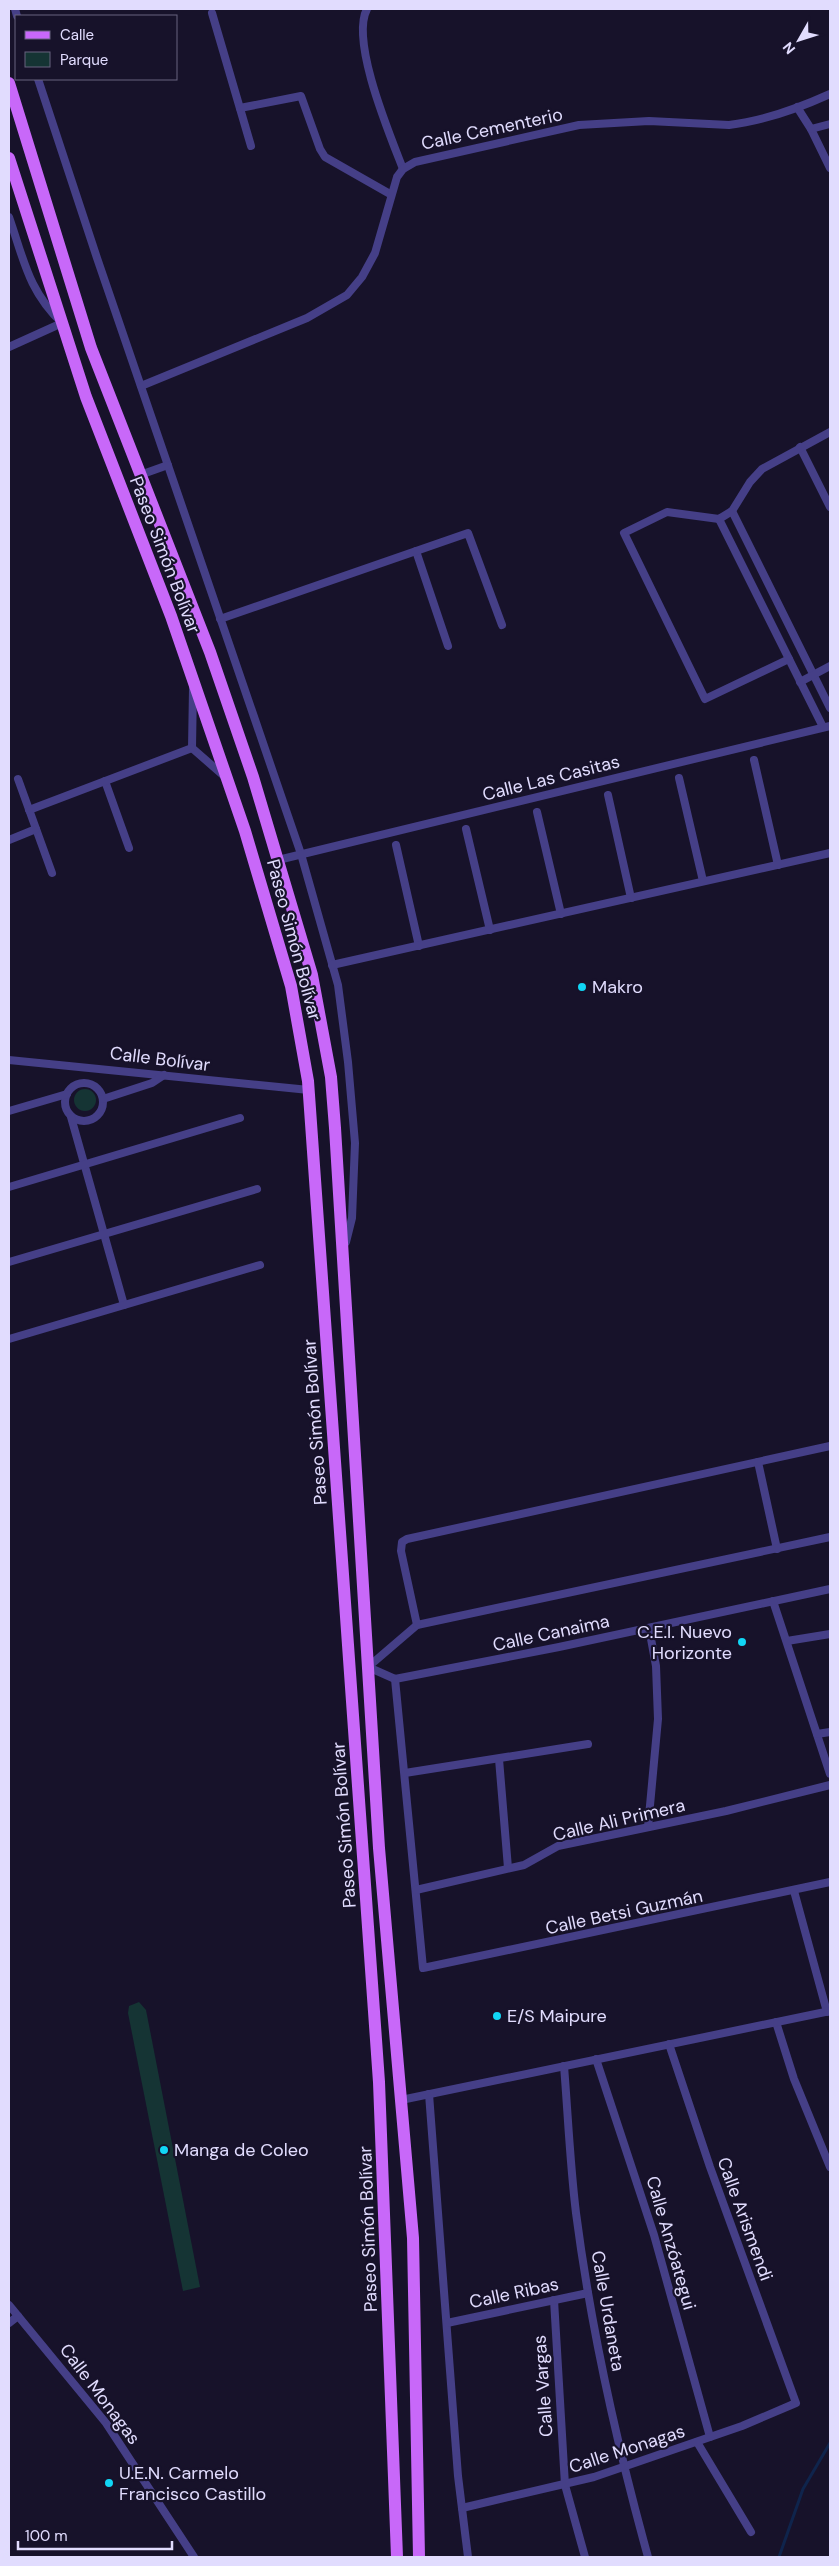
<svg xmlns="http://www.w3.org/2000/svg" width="839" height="2566" font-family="'DM Sans',sans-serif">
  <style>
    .green { fill: #153434 }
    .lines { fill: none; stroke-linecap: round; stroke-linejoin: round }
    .stream { stroke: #0f244c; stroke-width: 3 }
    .minor { stroke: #453f87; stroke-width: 8 }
    .primary { stroke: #c868f9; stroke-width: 12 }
    .poi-dot { fill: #11d6f5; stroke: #17122a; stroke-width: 2 }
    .labels { text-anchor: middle; stroke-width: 4.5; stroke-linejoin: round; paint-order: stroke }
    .street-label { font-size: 18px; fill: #e1dcfe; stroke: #17122a }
    .poi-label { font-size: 18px; fill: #e1dcfe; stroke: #17122a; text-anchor: start }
  </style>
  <rect width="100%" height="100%" fill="#17122a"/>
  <g class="green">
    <circle cx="85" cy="1100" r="11"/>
    <polygon points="139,2002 146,2010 200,2287 183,2291 128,2013 129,2006"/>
  </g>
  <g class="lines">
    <polyline class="stream" points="779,2557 803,2489 830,2443"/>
    <g class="minor">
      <polyline points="15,9 17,16"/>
      <path d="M 367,9 C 350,41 390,135 403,169"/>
      <polyline points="212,13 251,146"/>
      <polyline points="38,79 97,258 301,854 338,985 348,1062 355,1143 352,1218 346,1242"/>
      <polyline points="797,107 811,129 830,168"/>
      <polyline points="240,108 301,96 320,149 325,157 390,194"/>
      <polyline points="811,129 830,124"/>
      <path d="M 9,217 C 24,260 28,290 62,323 L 9,347"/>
      <path d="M 141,386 L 307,318 L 347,295 L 362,277 L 375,253 L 397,177 L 403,169 L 415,162 L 579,125 L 649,121 L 729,125 C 764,121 799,108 830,94"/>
      <polyline points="800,447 830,507"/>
      <polyline points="140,475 168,465"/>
      <polyline points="732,511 830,708"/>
      <polyline points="719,519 823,727"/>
      <polyline points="416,551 448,646"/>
      <polyline points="220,619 468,533 502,625"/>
      <polyline points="789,659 705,699 624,533 667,512 719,519 732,511 750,482 762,469 830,432"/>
      <polyline points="800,682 830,666"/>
      <polyline points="192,748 193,688"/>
      <polyline points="192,748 224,776"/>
      <polyline points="754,760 778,865"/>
      <polyline points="679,778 703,881"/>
      <polyline points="18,779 52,873"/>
      <polyline points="105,781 129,848"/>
      <polyline points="608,795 631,898"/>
      <polyline points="29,810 192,748"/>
      <polyline points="537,812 561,914"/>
      <polyline points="466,829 490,930"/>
      <polyline points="9,840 36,829"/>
      <polyline points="396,845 419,946"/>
      <polyline points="278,860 830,726"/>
      <polyline points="332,965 830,853"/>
      <polyline points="9,1060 309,1090"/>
      <circle cx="84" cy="1102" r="19"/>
      <polyline points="103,1099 152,1083 164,1075"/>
      <polyline points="9,1111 67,1094"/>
      <polyline points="71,1117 124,1305"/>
      <polyline points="9,1187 240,1118"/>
      <polyline points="9,1262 257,1189"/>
      <polyline points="9,1339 260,1265"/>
      <polyline points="758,1462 777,1549"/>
      <polyline points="830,1537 417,1625 368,1667 395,1679 559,1647 830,1589"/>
      <polyline points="773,1601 830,1774"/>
      <polyline points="417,1625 401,1551 402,1542 407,1539 830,1446"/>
      <polyline points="787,1641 830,1634"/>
      <polyline points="395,1679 423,1968 830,1882"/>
      <polyline points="817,1734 830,1732"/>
      <polyline points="499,1759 508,1868"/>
      <polyline points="405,1773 588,1744"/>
      <polyline points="648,1827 658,1719 656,1666 649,1628"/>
      <polyline points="416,1890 524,1865 558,1846 726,1811 830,1785"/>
      <polyline points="794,1891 827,2012"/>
      <polyline points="776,2022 794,2079 830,2167"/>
      <polyline points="596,2059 654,2235 710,2437"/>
      <path d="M 564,2066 C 568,2115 570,2164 576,2213 C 591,2329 617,2445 648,2557"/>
      <polyline points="429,2094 458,2476 468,2557"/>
      <polyline points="401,2100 830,2011"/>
      <polyline points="554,2300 565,2485 585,2557"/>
      <polyline points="9,2305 106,2423 194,2557"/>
      <polyline points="9,2323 18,2316"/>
      <polyline points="447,2323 588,2293"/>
      <polyline points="697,2442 751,2532"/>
      <polyline points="462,2508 594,2477 742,2426 796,2403 710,2167 669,2044"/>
    </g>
    <g class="primary">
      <polyline points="9,83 91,348 210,652 253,777 312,975 331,1077 335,1128 379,1848 413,2238 419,2557"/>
      <polyline points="9,158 86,397 171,616 245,831 291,986 308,1081 379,2082 397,2557"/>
    </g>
  </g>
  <g class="poi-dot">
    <circle cx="582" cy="987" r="5"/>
    <circle cx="742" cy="1642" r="5"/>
    <circle cx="497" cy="2016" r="5"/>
    <circle cx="164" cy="2150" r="5"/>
    <circle cx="109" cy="2483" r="5"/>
  </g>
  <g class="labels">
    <g class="street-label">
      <text transform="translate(492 129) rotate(-12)" y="6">Calle Cementerio</text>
      <text transform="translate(165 555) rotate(69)" y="6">Paseo Simón Bolívar</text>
      <text transform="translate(551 778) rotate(-14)" y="6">Calle Las Casitas</text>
      <text transform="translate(294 940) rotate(75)" y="6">Paseo Simón Bolívar</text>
      <text transform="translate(160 1059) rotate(7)" y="6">Calle Bolívar</text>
      <text transform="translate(315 1422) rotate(-94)" y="6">Paseo Simón Bolívar</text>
      <text transform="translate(551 1633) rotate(-12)" y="6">Calle Canaima</text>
      <text transform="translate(619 1820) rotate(-13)" y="6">Calle Ali Primera</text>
      <text transform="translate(344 1825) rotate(-94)" y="6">Paseo Simón Bolívar</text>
      <text transform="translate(624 1912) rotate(-12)" y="6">Calle Betsi Guzmán</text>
      <text transform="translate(745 2219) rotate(70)" y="6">Calle Arismendi</text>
      <text transform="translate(368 2229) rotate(-92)" y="6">Paseo Simón Bolívar</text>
      <text transform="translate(671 2243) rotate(74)" y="6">Calle Anzóategui</text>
      <text transform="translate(514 2293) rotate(-12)" y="6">Calle Ribas</text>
      <text transform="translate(608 2311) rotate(80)" y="6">Calle Urdaneta</text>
      <text transform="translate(543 2386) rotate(-94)" y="6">Calle Vargas</text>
      <text transform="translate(100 2394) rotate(53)" y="6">Calle Monagas</text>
      <text transform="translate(627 2449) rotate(-18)" y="6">Calle Monagas</text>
    </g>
    <g class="poi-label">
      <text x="592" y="993">Makro</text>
      <text x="732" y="1638" text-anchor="end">C.E.I. Nuevo<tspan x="732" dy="21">Horizonte</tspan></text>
      <text x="507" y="2022">E/S Maipure</text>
      <text x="174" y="2156">Manga de Coleo</text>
      <text x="119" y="2479">U.E.N. Carmelo<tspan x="119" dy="21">Francisco Castillo</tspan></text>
    </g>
  </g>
  <rect width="839" height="2566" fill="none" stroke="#e1dcfe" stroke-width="20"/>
  <rect x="15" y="15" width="162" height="65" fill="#17122a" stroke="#68637f"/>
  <rect x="25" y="31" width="25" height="8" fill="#c868f9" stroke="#68637f"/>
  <text x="60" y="40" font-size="15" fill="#e1dcfe">Calle</text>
  <rect x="25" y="52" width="25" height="15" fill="#153434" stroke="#68637f"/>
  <text x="60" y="65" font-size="15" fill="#e1dcfe">Parque</text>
  <g transform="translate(799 40) rotate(231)" stroke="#17122a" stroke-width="4" paint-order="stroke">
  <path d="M0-4L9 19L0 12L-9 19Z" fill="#e1dcfe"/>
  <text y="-8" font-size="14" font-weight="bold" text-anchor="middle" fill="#e1dcfe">N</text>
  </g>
  <path d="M18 2541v8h154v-8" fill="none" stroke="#e1dcfe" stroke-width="2.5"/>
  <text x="25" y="2541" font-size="15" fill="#e1dcfe" stroke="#17122a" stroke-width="4" paint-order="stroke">100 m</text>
</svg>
